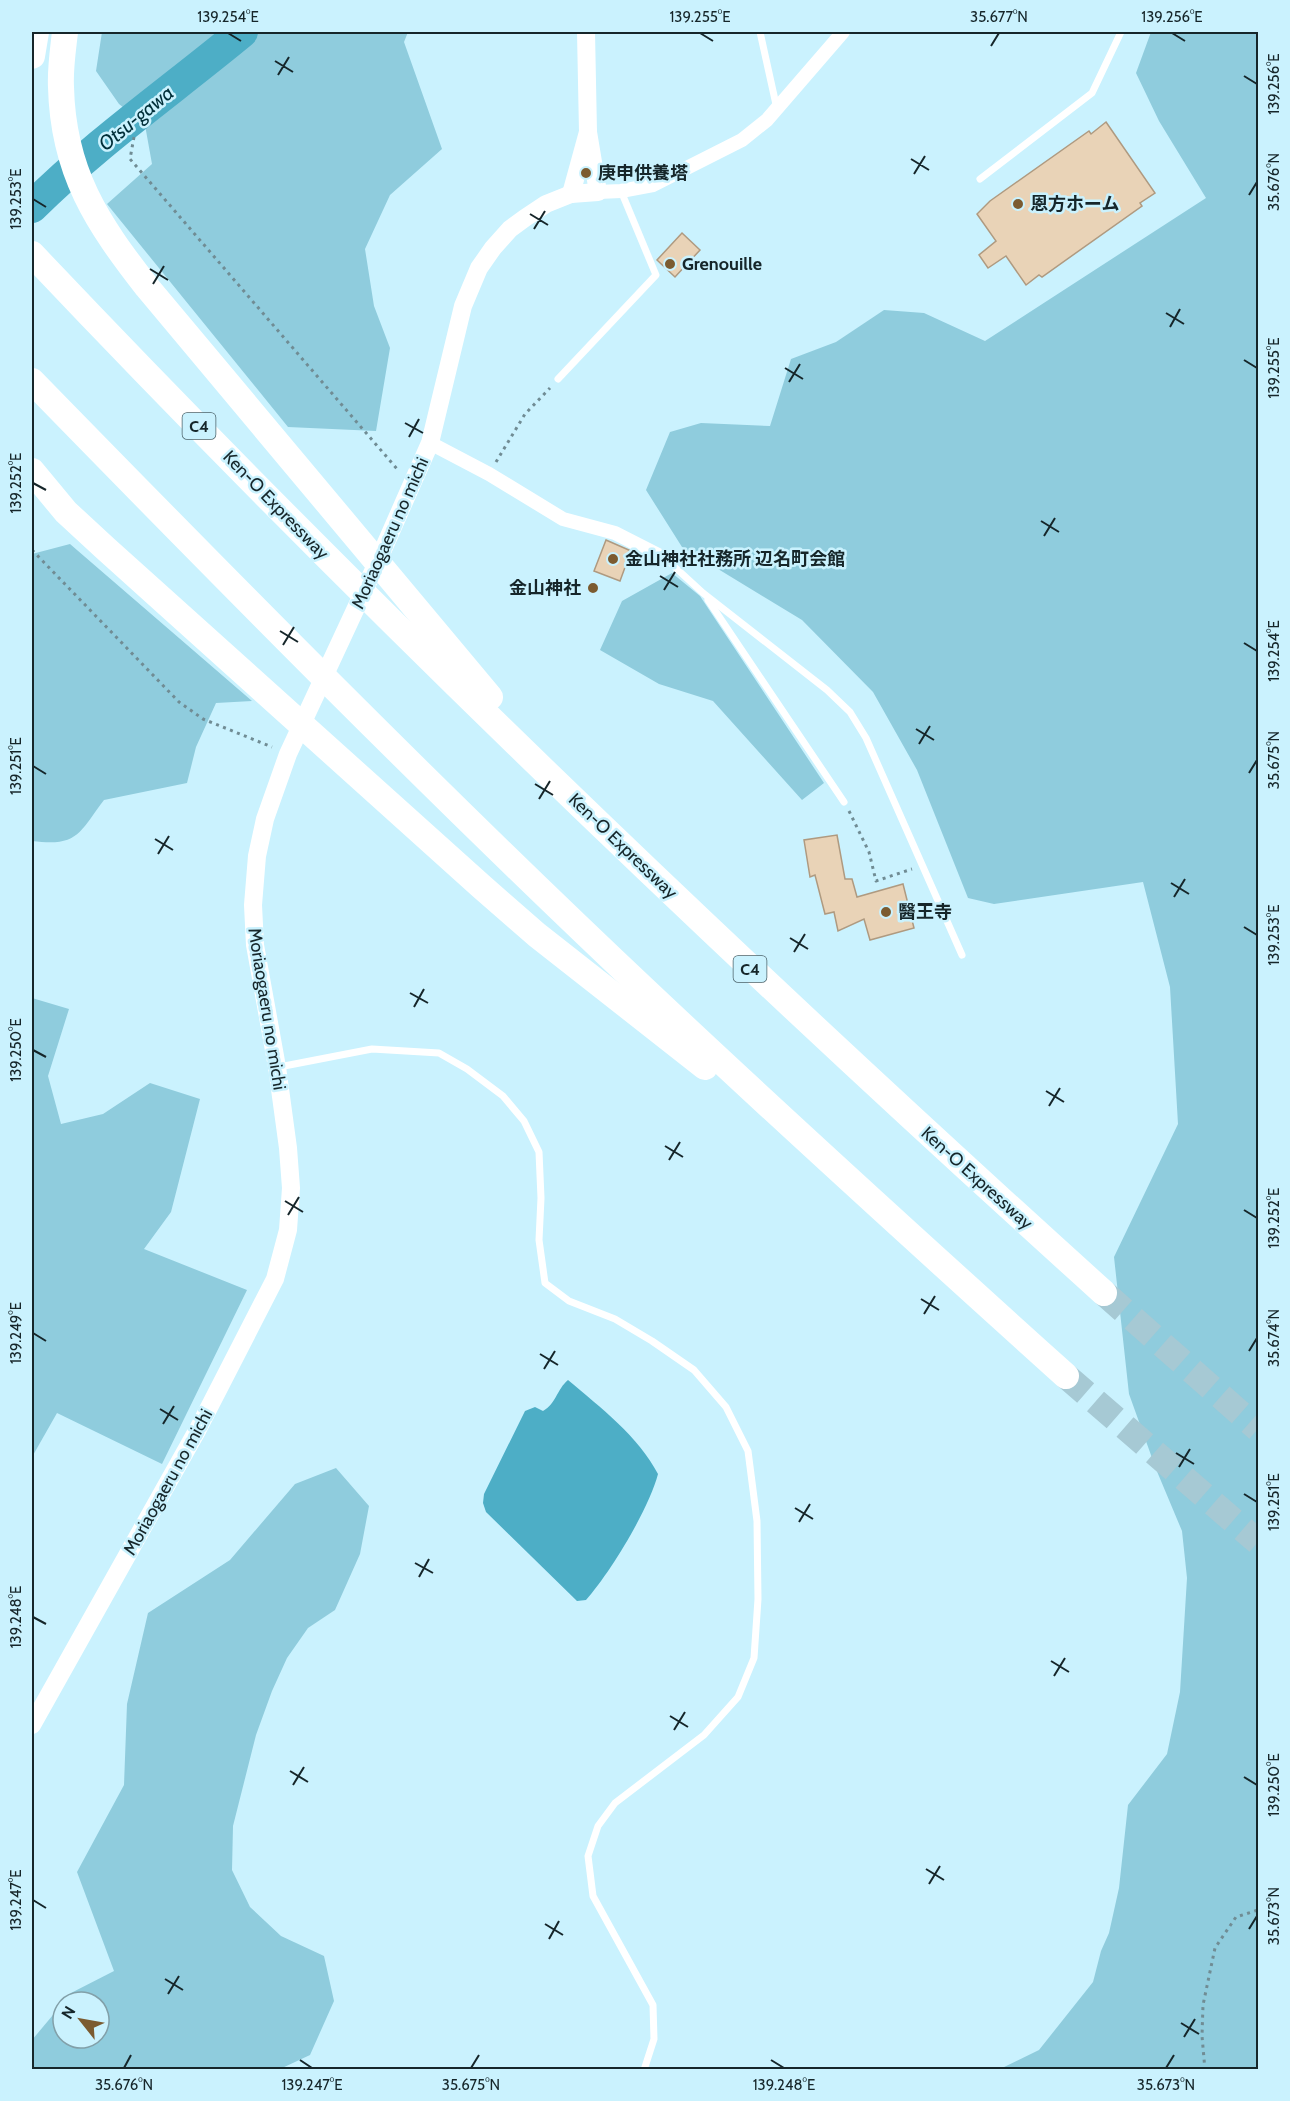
<svg xmlns="http://www.w3.org/2000/svg" width="1290" height="2101" font-family="Cabin,'Noto Sans JP',sans-serif">
  <style>
    .green { fill: #8fccdd }
    .water { fill: #4daec6 }
    .lines { fill: none; stroke-linecap: round; stroke-linejoin: round }
    .river { stroke: #4daec6; stroke-width: 32 }
    .building { fill: #e9d3b7; stroke: #af9a80; stroke-width: 1.5 }
    .motorway-tunnel { stroke: #a6c9d4; stroke-width: 26; stroke-dasharray: 26 13; stroke-linecap: butt }
    .path { stroke: #708c94; stroke-width: 3; stroke-dasharray: 3 4.5; stroke-linecap: butt }
    .service { stroke: #fff; stroke-width: 7 }
    .minor { stroke: #fff; stroke-width: 14 }
    .tertiary { stroke: #fff; stroke-width: 18 }
    .motorway { stroke: #fff; stroke-width: 26 }
    .ticks { fill: none; stroke: #16262a; stroke-width: 2 }
    .poi-dot { fill: #7b5b30; stroke: #caf2fe; stroke-width: 2 }
    .labels { text-anchor: middle; stroke-width: 5; stroke-linejoin: round; paint-order: stroke }
    .shield { fill: #caf2fe; stroke: #4c636a; stroke-width: 1.5 }
    .shield-label { font-size: 16px; font-weight: bold; fill: #16262a }
    .poi-label { font-size: 18px; font-weight: bold; fill: #16262a; stroke: #caf2fe; text-anchor: start }
    .street-label { font-size: 18px; fill: #16262a; stroke: #caf2fe }
    .water-label { font-size: 20px; font-style: italic; fill: #002f39; stroke: #caf2fe }
    .neatline { fill: none; stroke: #16262a; stroke-width: 2 }
    .ticks-label { font-size: 15px; text-anchor: middle; fill: #16262a }
  </style>
  <rect width="100%" height="100%" fill="#caf2fe"/>
  <g class="green">
    <polygon points="102,32 408,32 404,42 442,149 390,195 365,249 374,306 390,348 376,431 288,427 107,204 152,164 145,125 119,104 96,71"/>
    <polygon points="1151,32 1258,32 1258,2069 1000,2069 1039,2050 1093,1982 1101,1951 1109,1933 1119,1888 1128,1805 1167,1754 1180,1692 1187,1578 1182,1531 1156,1469 1129,1394 1114,1257 1178,1124 1170,987 1143,882 994,904 968,898 917,770 873,692 802,620 682,547 646,490 670,432 701,423 770,426 791,359 836,342 884,310 924,313 985,341 1206,198 1159,121 1136,73"/>
    <path d="M 70,544 L 252,701 L 216,703 L 196,747 L 187,783 L 104,800 C 79,833 78,847 32,841 L 32,554 Z"/>
    <polygon points="672,573 700,596 824,783 802,800 713,701 659,684 600,650 622,601"/>
    <polygon points="32,998 69,1009 48,1076 61,1124 103,1114 150,1083 200,1099 171,1212 144,1249 247,1290 162,1464 57,1413 32,1457"/>
    <polygon points="336,1468 369,1506 360,1554 335,1610 308,1628 287,1658 272,1691 256,1735 233,1826 232,1870 250,1907 281,1936 324,1956 334,2001 310,2055 280,2069 32,2069 32,2040 63,2003 63,2038 99,2038 99,2002 63,2002 71,1993 114,1971 77,1872 124,1785 127,1704 148,1613 230,1560 295,1484"/>
  </g>
  <path class="water" d="M 568,1380 C 600,1407 639,1437 658,1474 C 649,1509 610,1573 586,1600 L 577,1601 L 486,1512 L 483,1503 L 484,1494 L 525,1411 L 535,1407 L 543,1411 C 556,1404 557,1389 568,1380 Z"/>
  <g class="lines">
    <path class="river" d="M 32,207 C 96,143 172,90 242,32"/>
  </g>
  <g class="building">
    <polygon points="1106,122 1155,193 1140,203 1142,206 1042,277 1039,275 1026,285 1006,256 988,268 979,255 996,241 977,214 990,201 1089,131 1091,134"/>
    <polygon points="682,233 700,250 675,277 657,260"/>
    <polygon points="606,540 631,551 620,581 594,571"/>
    <polygon points="837,835 845,879 852,879 857,897 903,884 914,928 870,940 864,919 838,931 834,912 825,914 815,875 810,877 804,840"/>
  </g>
  <g class="lines">
    <g class="motorway-tunnel">
      <polyline points="1104,1293 1258,1429"/>
      <polyline points="1066,1376 1258,1542"/>
    </g>
    <g class="path">
      <polyline points="134,137 130,159 398,470"/>
      <polyline points="496,462 525,414 550,388"/>
      <polyline points="32,550 179,702 203,719 272,747"/>
      <polyline points="849,811 869,852 876,881 912,869"/>
      <polyline points="1205,2070 1202,2036 1203,2005 1215,1948 1236,1917 1258,1910"/>
    </g>
    <g class="service">
      <polyline points="760,32 777,109"/>
      <polyline points="980,179 1092,93 1121,32"/>
      <polyline points="558,379 656,275 621,191"/>
      <polyline points="666,559 703,593 827,690 850,712 866,738 962,955"/>
      <polyline points="708,600 844,802"/>
      <polyline points="279,1067 372,1049 439,1053 467,1069 503,1096 524,1121 539,1152 541,1198 539,1240 545,1283 569,1301 615,1319 652,1341 694,1370 726,1407 748,1451 757,1521 758,1599 754,1658 738,1697 704,1735 615,1803 598,1826 588,1856 593,1896 653,2005 654,2039 644,2070"/>
    </g>
    <g class="minor">
      <polyline points="598,192 621,191 653,185 742,140 767,120 843,32"/>
      <polyline points="430,443 489,474 563,519 615,533 666,559"/>
    </g>
    <g class="tertiary">
      <polyline points="571,194 588,132 586,32"/>
      <polyline points="32,1725 198,1429 275,1279 288,1230 291,1188 288,1148 277,1067 255,945 253,905 257,856 265,819 288,754 382,552 430,443 463,306 479,268 493,248 510,229 525,218 546,204 571,194 598,192 588,132"/>
    </g>
    <g class="motorway">
      <path d="M 65,32 C 63,50 60,69 61,87 C 63,172 97,223 147,287 L 490,697"/>
      <polyline points="32,56 36,32"/>
      <path d="M 32,254 C 374,615 734,959 1104,1293"/>
      <path d="M 32,381 C 233,587 436,793 646,991 C 784,1121 925,1249 1066,1376"/>
      <polyline points="32,471 66,512 105,548 482,887 537,935 705,1067"/>
    </g>
  </g>
  <path class="ticks" d="M 228,33 L 241,41M 700,33 L 713,41M 1172,33 L 1185,41M 991,46 L 999,33M 275,61 L 293,72M 278,75 L 289,57M 1244,76 L 1257,84M 911,159 L 929,170M 914,174 L 925,156M 1249,195 L 1257,182M 33,199 L 46,207M 530,214 L 548,225M 534,229 L 545,211M 150,269 L 168,280M 153,284 L 164,266M 1166,313 L 1184,324M 1170,327 L 1180,309M 1244,360 L 1257,368M 785,368 L 803,379M 789,382 L 800,364M 405,423 L 423,433M 409,437 L 419,419M 33,483 L 46,490M 1041,521 L 1059,532M 1044,536 L 1055,518M 660,576 L 678,587M 664,590 L 675,572M 280,631 L 298,642M 1244,643 L 1257,651M 283,645 L 294,627M 916,729 L 934,740M 919,744 L 930,726M 33,766 L 46,774M 1249,773 L 1257,760M 535,784 L 553,795M 539,799 L 550,781M 155,839 L 173,850M 158,854 L 169,836M 1171,883 L 1189,894M 1174,897 L 1185,879M 1244,927 L 1257,935M 790,938 L 808,949M 794,952 L 805,934M 410,993 L 428,1003M 414,1007 L 424,989M 33,1050 L 46,1057M 1046,1091 L 1064,1102M 1049,1106 L 1060,1088M 665,1146 L 683,1157M 669,1160 L 680,1142M 285,1201 L 303,1212M 1244,1210 L 1257,1218M 288,1215 L 299,1197M 921,1299 L 939,1310M 924,1314 L 935,1296M 33,1333 L 46,1341M 1249,1351 L 1257,1338M 540,1354 L 558,1365M 544,1369 L 555,1351M 160,1409 L 178,1420M 163,1424 L 174,1406M 1176,1453 L 1194,1464M 1179,1467 L 1190,1449M 1244,1494 L 1257,1502M 795,1508 L 813,1519M 799,1522 L 810,1504M 415,1563 L 433,1573M 419,1577 L 429,1559M 33,1617 L 46,1624M 1051,1661 L 1069,1672M 1054,1676 L 1065,1658M 670,1716 L 688,1727M 674,1730 L 685,1712M 290,1771 L 308,1782M 1244,1777 L 1257,1785M 293,1785 L 304,1767M 926,1869 L 944,1880M 929,1884 L 940,1866M 33,1900 L 46,1908M 545,1924 L 563,1935M 1249,1929 L 1257,1916M 549,1939 L 559,1921M 165,1979 L 183,1990M 168,1994 L 179,1976M 1181,2023 L 1199,2034M 1184,2037 L 1195,2019M 300,2060 L 312,2068M 771,2060 L 784,2068M 124,2068 L 131,2055M 471,2068 L 479,2055M 1166,2068 L 1174,2055"/>
  <g class="poi-dot">
    <circle cx="586" cy="173" r="6"/>
    <circle cx="1018" cy="204" r="6"/>
    <circle cx="670" cy="264" r="6"/>
    <circle cx="613" cy="559" r="6"/>
    <circle cx="593" cy="588" r="6"/>
    <circle cx="886" cy="912" r="6"/>
  </g>
  <g class="labels">
    <g class="shield">
      <rect x="182.5" y="413" width="33" height="26" rx="4.5"/>
      <rect x="733.5" y="956" width="33" height="26" rx="4.5"/>
    </g>
    <g class="shield-label">
      <text x="199" y="432">C4</text>
      <text x="750" y="975">C4</text>
    </g>
    <g class="poi-label">
      <text x="598" y="179">庚申供養塔</text>
      <text x="1030" y="210">恩方ホーム</text>
      <text x="682" y="270">Grenouille</text>
      <text x="625" y="565">金山神社社務所 辺名町会館</text>
      <text x="581" y="594" text-anchor="end">金山神社</text>
      <text x="898" y="918">醫王寺</text>
    </g>
    <g class="street-label">
      <text transform="translate(276 505) rotate(46)" y="6">Ken-O Expressway</text>
      <text transform="translate(390 533) rotate(-66)" y="6">Moriaogaeru no michi</text>
      <text transform="translate(623 846) rotate(44)" y="6">Ken-O Expressway</text>
      <text transform="translate(267 1009) rotate(81)" y="6">Moriaogaeru no michi</text>
      <text transform="translate(977 1178) rotate(42)" y="6">Ken-O Expressway</text>
      <text transform="translate(168 1482) rotate(-61)" y="6">Moriaogaeru no michi</text>
    </g>
    <g class="water-label">
      <text transform="translate(136 118) rotate(-39)" y="7">Otsu-gawa</text>
    </g>
  </g>
  <rect width="1290" height="2101" fill="none" stroke="#caf2fe" stroke-width="66"/>
  <g transform="translate(81 2020) rotate(301)"><circle r="28" fill="#caf2fe" stroke="#82a0a9" stroke-width="1.5"/>
  <path d="M0-4.5L10 22L0 15L-10 22Z" fill="#7b5b30"/>
  <text y="-9" font-size="16" font-weight="bold" text-anchor="middle" fill="#16262a">N</text>
  </g>
  <rect x="33" y="33" width="1224" height="2035" class="neatline"/>
  <g class="ticks-label">
    <text x="228" y="22">139.254°E</text>
    <text x="700" y="22">139.255°E</text>
    <text x="999" y="22">35.677°N</text>
    <text x="1172" y="22">139.256°E</text>
    <text transform="translate(1274 84) rotate(-90)" y="5">139.256°E</text>
    <text transform="translate(1274 182) rotate(-90)" y="5">35.676°N</text>
    <text transform="translate(16 199) rotate(-90)" y="5">139.253°E</text>
    <text transform="translate(1274 368) rotate(-90)" y="5">139.255°E</text>
    <text transform="translate(16 483) rotate(-90)" y="5">139.252°E</text>
    <text transform="translate(1274 651) rotate(-90)" y="5">139.254°E</text>
    <text transform="translate(1274 760) rotate(-90)" y="5">35.675°N</text>
    <text transform="translate(16 766) rotate(-90)" y="5">139.251°E</text>
    <text transform="translate(1274 935) rotate(-90)" y="5">139.253°E</text>
    <text transform="translate(16 1050) rotate(-90)" y="5">139.250°E</text>
    <text transform="translate(1274 1218) rotate(-90)" y="5">139.252°E</text>
    <text transform="translate(16 1333) rotate(-90)" y="5">139.249°E</text>
    <text transform="translate(1274 1338) rotate(-90)" y="5">35.674°N</text>
    <text transform="translate(1274 1502) rotate(-90)" y="5">139.251°E</text>
    <text transform="translate(16 1617) rotate(-90)" y="5">139.248°E</text>
    <text transform="translate(1274 1785) rotate(-90)" y="5">139.250°E</text>
    <text transform="translate(16 1900) rotate(-90)" y="5">139.247°E</text>
    <text transform="translate(1274 1916) rotate(-90)" y="5">35.673°N</text>
    <text x="124" y="2090">35.676°N</text>
    <text x="312" y="2090">139.247°E</text>
    <text x="471" y="2090">35.675°N</text>
    <text x="784" y="2090">139.248°E</text>
    <text x="1166" y="2090">35.673°N</text>
  </g>
</svg>
